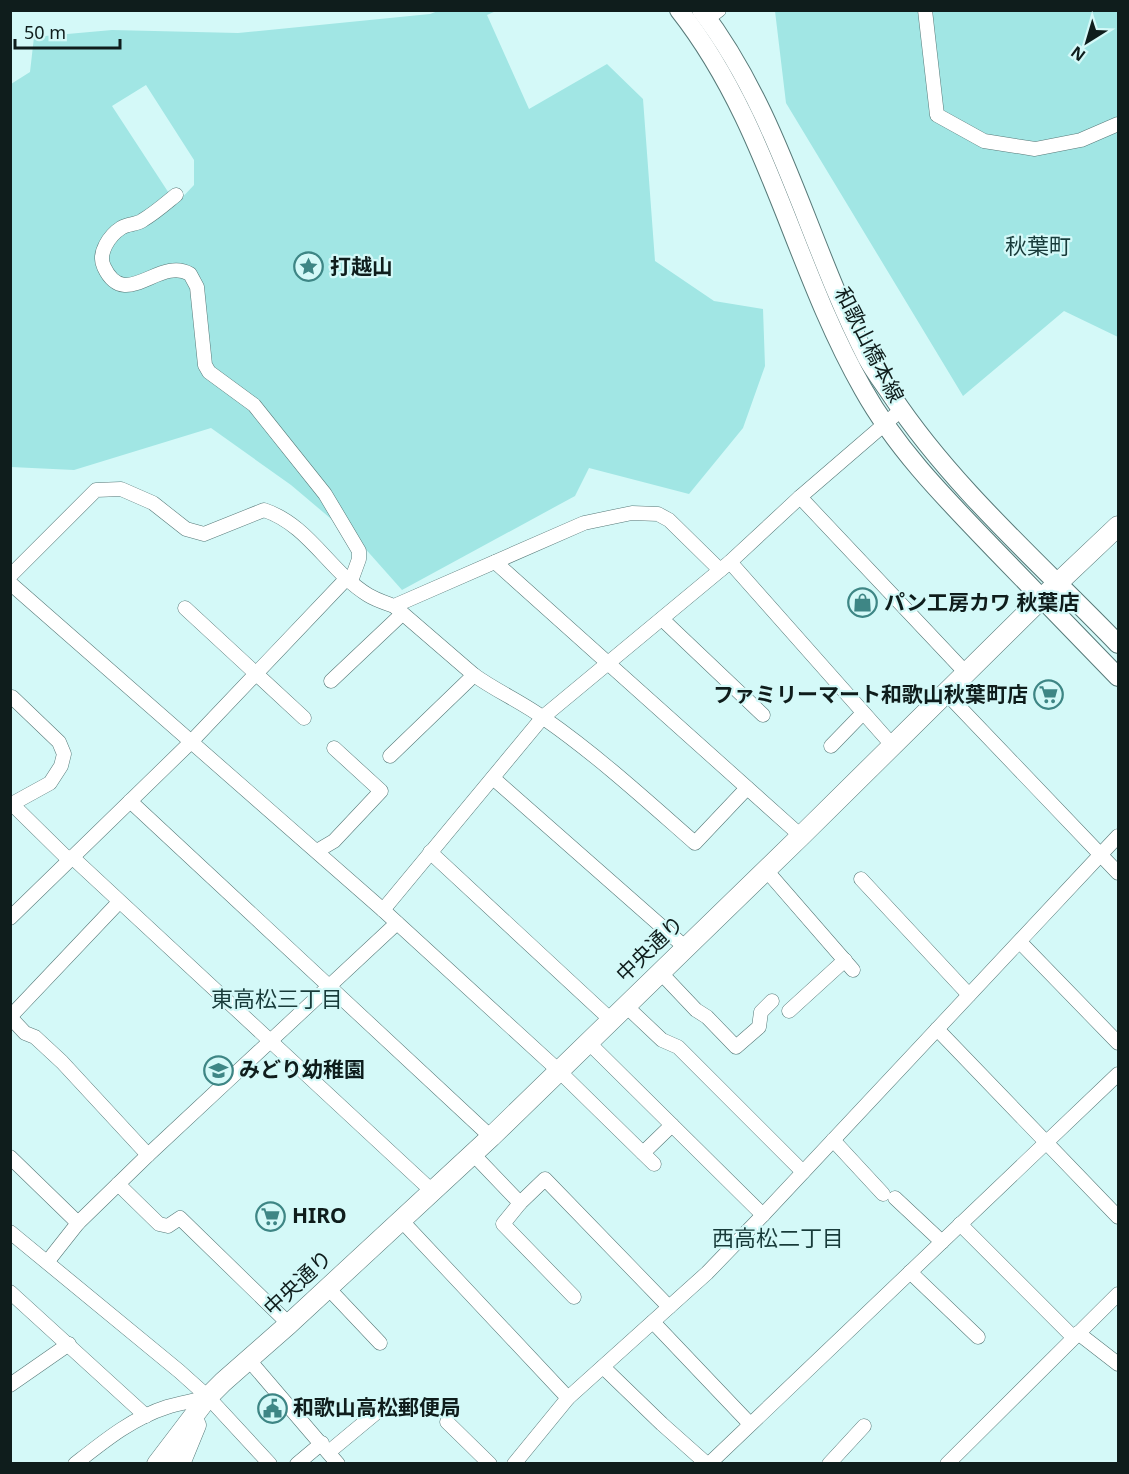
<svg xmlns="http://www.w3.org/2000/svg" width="1129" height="1474" font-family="'Noto Sans','Noto Sans JP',sans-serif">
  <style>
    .green { fill: #a1e6e4; fill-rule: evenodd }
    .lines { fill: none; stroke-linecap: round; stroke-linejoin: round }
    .minor-casing { stroke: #577978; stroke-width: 15 }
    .major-casing { stroke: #577978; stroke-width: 20 }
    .highway-casing { stroke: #577978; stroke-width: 21 }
    .minor { stroke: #fff; stroke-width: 14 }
    .major { stroke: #fff; stroke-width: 18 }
    .highway { stroke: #fff; stroke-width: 20 }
    .labels { text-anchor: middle; stroke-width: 4.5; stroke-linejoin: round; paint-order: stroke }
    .poi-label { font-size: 21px; font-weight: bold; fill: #0f1d1c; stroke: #d4f9f8; text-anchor: start }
    .street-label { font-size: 21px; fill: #0f1d1c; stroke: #d4f9f8 }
    .neighbourhood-label { font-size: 22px; fill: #183b3a; stroke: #d4f9f8 }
  </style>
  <rect width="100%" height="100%" fill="#d4f9f8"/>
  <g class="green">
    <path d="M 438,11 L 496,11 L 487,15 L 529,109 L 607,64 L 643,99 L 655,261 L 714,301 L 763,309 L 765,366 L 743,428 L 689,494 L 589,468 L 575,496 L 402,590 L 362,545 L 291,485 L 211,428 L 74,470 L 11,467 L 11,84 L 30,72 L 34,37 L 112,30 L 238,33 L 430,14 ZM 146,85 L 194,160 L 194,185 L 176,204 L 112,106 Z"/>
    <polygon points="775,11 1118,11 1118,337 1064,311 963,396 786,103"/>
  </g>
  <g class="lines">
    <defs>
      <g id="minor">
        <polyline points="925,10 937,115 984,141 1035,149 1081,140 1118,124"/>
        <polyline points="707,19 719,10"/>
        <path d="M 176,195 C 165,204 155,213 143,220 C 137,225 128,223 121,228 C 110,235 97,253 104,267 C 125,312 159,256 190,274 L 197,287 L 205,365 L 209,372 L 254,405 L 325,494 L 359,551 L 359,559 L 351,581"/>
        <polyline points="800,497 966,673"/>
        <polyline points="495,562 801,836"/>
        <polyline points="730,562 893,746"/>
        <path d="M 10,576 L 96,490 L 121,489 L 153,503 L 186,529 L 204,534 L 264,510 C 309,525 329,571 368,595 C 376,600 386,603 394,606 L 584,523 L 632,513 L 658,514 L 669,520 L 720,570"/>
        <polyline points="10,583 383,910 559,1071 654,1164"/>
        <polyline points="185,608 304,718"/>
        <polyline points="662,619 763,715"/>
        <path d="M 474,675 C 496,691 522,702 545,719 C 598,756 646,800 695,843 L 747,788"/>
        <polyline points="331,681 402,614"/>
        <polyline points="946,693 1118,873"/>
        <polyline points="10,699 12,697 59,742 64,754 61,766 50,783 10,805"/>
        <polyline points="831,746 863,713"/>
        <polyline points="390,756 474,675 394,606"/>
        <polyline points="493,778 686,948"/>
        <polyline points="130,801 491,1137"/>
        <polyline points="12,804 69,860"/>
        <polyline points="317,851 334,841 381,791 334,748"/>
        <polyline points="430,852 611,1020"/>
        <polyline points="72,857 432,1191"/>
        <polyline points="766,870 853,970"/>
        <polyline points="861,879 969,995"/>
        <polyline points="383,910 543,717 730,562 800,497 901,410"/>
        <polyline points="10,918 191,742 347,578"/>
        <polyline points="1020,942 1118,1043"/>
        <polyline points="660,972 696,1010 707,1017 736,1047 759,1027 761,1012 772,1001"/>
        <polyline points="626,1006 662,1040 678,1047 803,1172"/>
        <polyline points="789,1011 845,960"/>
        <polyline points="10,1017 25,1033 35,1037 62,1062 148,1155"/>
        <polyline points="10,1017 119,902"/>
        <polyline points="937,1029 1118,1217"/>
        <polyline points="588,1042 763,1215"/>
        <polyline points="833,1140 883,1194"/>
        <polyline points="643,1153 672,1125"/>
        <polyline points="473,1154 520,1203 503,1224 574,1297"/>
        <polyline points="10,1157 78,1223"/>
        <polyline points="118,1184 159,1224 168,1226 180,1218 289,1324"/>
        <polyline points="895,1198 942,1242"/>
        <polyline points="520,1203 545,1179 669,1307"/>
        <polyline points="401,1220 568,1398"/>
        <polyline points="960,1224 1073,1337"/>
        <polyline points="10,1232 179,1371 208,1397 270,1464"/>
        <polyline points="48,1261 78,1223 148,1155 397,923"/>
        <polyline points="910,1272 978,1337"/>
        <polyline points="328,1288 380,1343"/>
        <polyline points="10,1292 146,1416"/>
        <polyline points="653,1322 750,1424"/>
        <polyline points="1078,1333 1118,1364"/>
        <polyline points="249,1360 338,1464"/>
        <polyline points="603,1367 662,1424 707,1464"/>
        <polyline points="10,1385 69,1344"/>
        <polyline points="447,1422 490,1464"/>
        <polyline points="330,1451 383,1407"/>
        <path d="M 75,1464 C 103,1442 132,1418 167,1407 C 180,1403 194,1401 208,1397"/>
        <polyline points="297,1464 322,1443"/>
        <polyline points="514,1464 568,1398 707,1273 763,1215 1118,836"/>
        <polyline points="709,1464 1118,1074"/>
        <polyline points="829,1464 864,1426"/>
        <polyline points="947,1464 1118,1294"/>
      </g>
      <g id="major">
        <path d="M 679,10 C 768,123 793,266 863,389 C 897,450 947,500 995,550 C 1036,592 1077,635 1118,677"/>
        <path d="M 701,10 C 780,113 808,244 867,358 C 874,371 884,384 892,396 C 953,488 1042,565 1118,644"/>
      </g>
      <g id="highway">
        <polyline points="157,1464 208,1397 223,1382 289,1324 491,1137 801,836 1042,598 1118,526"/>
        <polyline points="180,1464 196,1425"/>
      </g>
    </defs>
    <use href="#minor" class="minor-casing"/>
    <use href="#major" class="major-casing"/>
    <use href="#highway" class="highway-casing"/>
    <use href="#minor" class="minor"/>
    <use href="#major" class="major"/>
    <use href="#highway" class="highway"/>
  </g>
  <defs>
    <symbol id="sight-ring" viewBox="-11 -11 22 22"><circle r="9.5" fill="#d4f9f8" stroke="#3e8685" stroke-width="1.5"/><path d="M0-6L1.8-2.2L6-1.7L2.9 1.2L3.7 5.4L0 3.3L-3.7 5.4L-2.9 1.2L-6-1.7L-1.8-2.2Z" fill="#3e8685"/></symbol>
    <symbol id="shop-ring" viewBox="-11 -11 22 22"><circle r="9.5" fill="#d4f9f8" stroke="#3e8685" stroke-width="1.5"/><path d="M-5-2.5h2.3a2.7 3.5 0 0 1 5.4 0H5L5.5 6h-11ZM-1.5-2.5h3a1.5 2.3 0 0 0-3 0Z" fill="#3e8685"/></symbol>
    <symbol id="supermarket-ring" viewBox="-11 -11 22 22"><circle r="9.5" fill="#d4f9f8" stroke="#3e8685" stroke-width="1.5"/><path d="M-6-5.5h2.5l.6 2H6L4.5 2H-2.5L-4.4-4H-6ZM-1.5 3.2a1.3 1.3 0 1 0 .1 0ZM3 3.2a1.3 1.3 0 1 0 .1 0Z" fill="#3e8685"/></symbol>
    <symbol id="school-ring" viewBox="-11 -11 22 22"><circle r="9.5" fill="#d4f9f8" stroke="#3e8685" stroke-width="1.5"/><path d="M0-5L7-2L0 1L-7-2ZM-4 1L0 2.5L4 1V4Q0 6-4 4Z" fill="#3e8685"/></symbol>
    <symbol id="civic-ring" viewBox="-11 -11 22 22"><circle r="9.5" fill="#d4f9f8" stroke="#3e8685" stroke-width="1.5"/><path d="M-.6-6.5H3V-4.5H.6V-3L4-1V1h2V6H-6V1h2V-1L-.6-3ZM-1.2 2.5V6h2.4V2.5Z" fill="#3e8685"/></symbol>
  </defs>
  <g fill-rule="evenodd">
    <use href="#sight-ring" x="292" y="250" width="33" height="33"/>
    <use href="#shop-ring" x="846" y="586" width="33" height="33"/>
    <use href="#supermarket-ring" x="1032" y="678" width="33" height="33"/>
    <use href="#school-ring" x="202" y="1054" width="33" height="33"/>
    <use href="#supermarket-ring" x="254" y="1200" width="33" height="33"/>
    <use href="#civic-ring" x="256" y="1392" width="33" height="33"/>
  </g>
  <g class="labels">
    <g class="poi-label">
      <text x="330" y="274">打越山</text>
      <text x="884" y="610">パン工房カワ 秋葉店</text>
      <text x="1028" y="702" text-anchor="end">ファミリーマート和歌山秋葉町店</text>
      <text x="239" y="1077">みどり幼稚園</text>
      <text x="292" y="1223">HIRO</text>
      <text x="293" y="1415">和歌山高松郵便局</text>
    </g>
    <g class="street-label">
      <text transform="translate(869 345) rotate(63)" y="7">和歌山橋本線</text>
      <text transform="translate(650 949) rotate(-44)" y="7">中央通り</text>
      <text transform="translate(298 1283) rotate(-43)" y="7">中央通り</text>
    </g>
    <g class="neighbourhood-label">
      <text x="1038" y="254">秋葉町</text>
      <text x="277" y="1007">東高松三丁目</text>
      <text x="778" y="1246">西高松二丁目</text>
    </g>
  </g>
  <rect width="1129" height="1474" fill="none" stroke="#0f1d1c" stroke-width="24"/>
  <g transform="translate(1087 42) rotate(217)" stroke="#d4f9f8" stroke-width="4.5" paint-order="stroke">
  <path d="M0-4.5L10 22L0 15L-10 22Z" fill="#0f1d1c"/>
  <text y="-9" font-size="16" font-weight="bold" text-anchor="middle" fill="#0f1d1c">N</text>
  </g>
  <path d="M15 39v9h105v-9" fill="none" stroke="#0f1d1c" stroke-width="3"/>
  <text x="24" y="39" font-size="18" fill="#0f1d1c" stroke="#d4f9f8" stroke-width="4.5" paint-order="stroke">50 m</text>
</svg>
